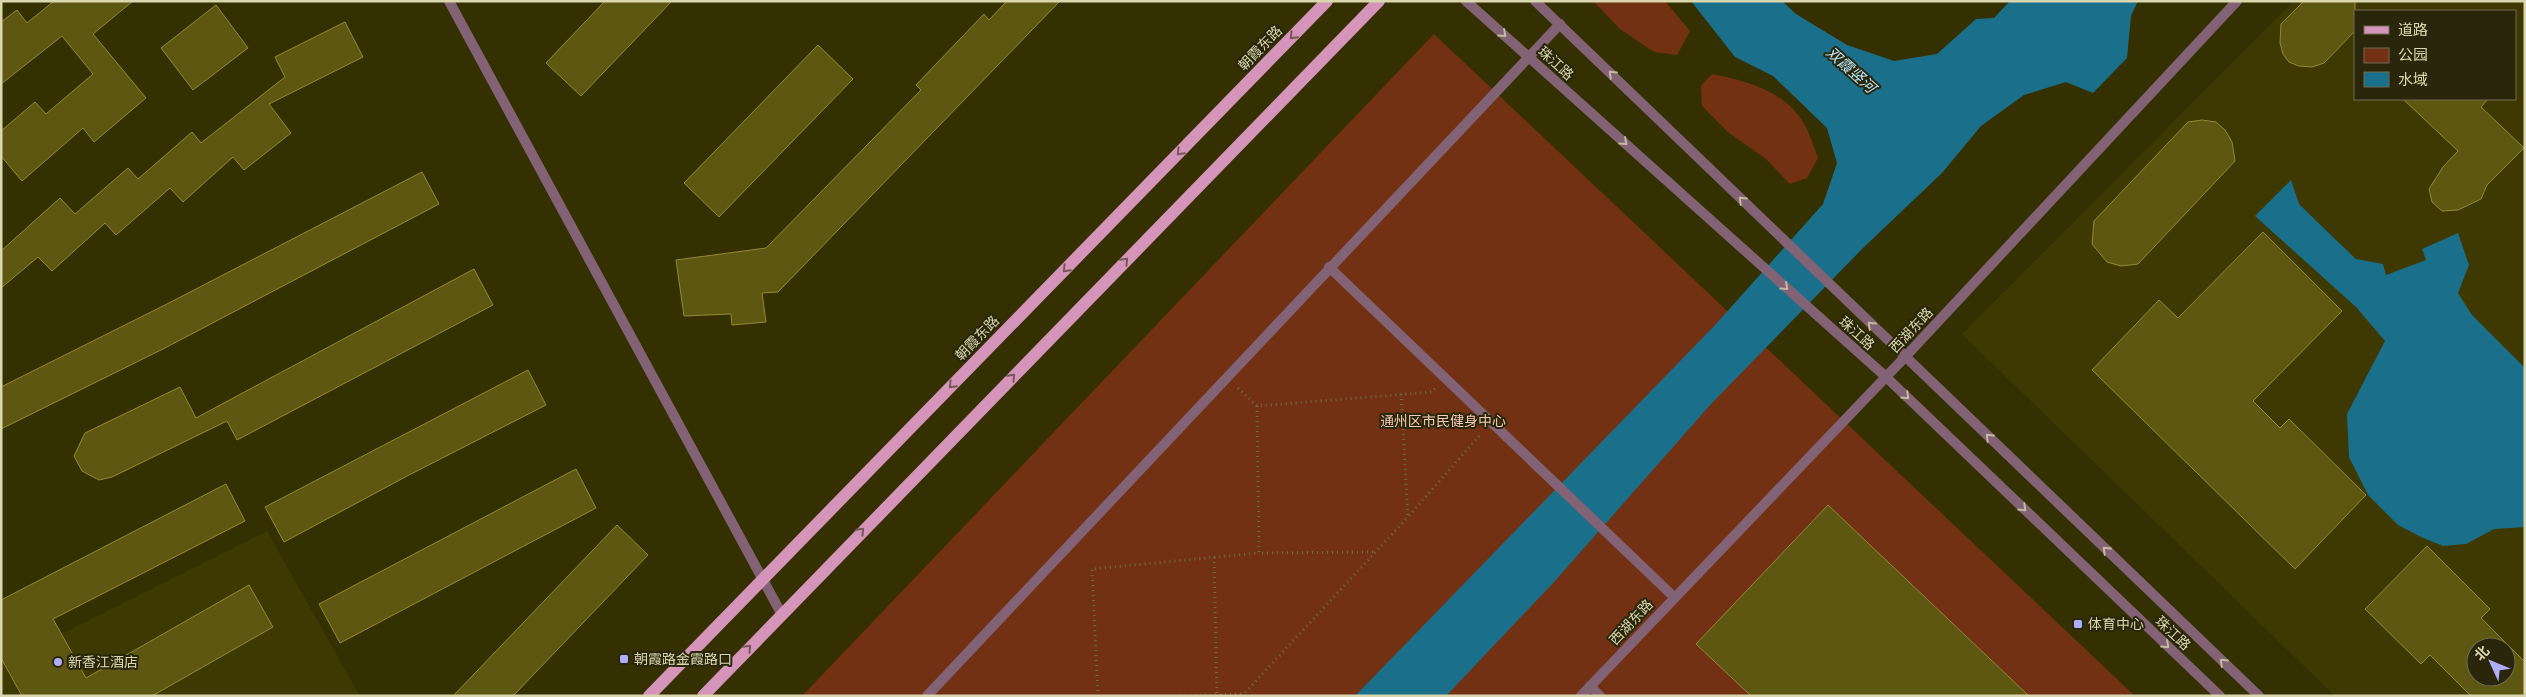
<svg xmlns="http://www.w3.org/2000/svg" width="2526" height="697" font-family="Overpass,'Noto Sans SC',sans-serif">
  <style>
    .built { fill: #3e3803; fill-rule: evenodd }
    .green { fill: #723112 }
    .water { fill: #1a708a }
    .building { fill: #5e5711; stroke: #928a36; fill-rule: evenodd }
    .lines { fill: none; stroke-linecap: round; stroke-linejoin: round }
    .path { stroke: #716c40; stroke-width: 3; stroke-dasharray: 1 4; stroke-linecap: butt }
    .service { stroke: #826375; stroke-width: 10 }
    .tertiary { stroke: #826375; stroke-width: 10 }
    .primary { stroke: #d594ba; stroke-width: 12 }
    .oneway { stroke: #c4baa0 }
    .oneway2 { stroke: #76585a }
    .poi-dot { fill: #aeaefb; stroke: #29260c; stroke-width: 2 }
    .labels { text-anchor: middle; stroke-width: 4; stroke-linejoin: round; paint-order: stroke }
    .street-label { font-size: 14px; fill: #dad7af; stroke: #29260c }
    .park-label { font-size: 14px; fill: #f7ccba; stroke: #29260c }
    .poi-label { font-size: 14px; fill: #dad7af; stroke: #29260c; text-anchor: start }
    .water-label { font-size: 15px; font-style: italic; fill: #b7e7f9; stroke: #29260c }
  </style>
  <rect width="100%" height="100%" fill="#353001"/>
  <g class="built">
    <path d="M 2294,1 L 2525,1 L 2525,696 L 2335,696 L 1962,334 ZM 2355,11 L 2515,11 L 2515,99 L 2355,99 ZM 2476,647 L 2506,647 L 2506,677 L 2476,677 Z"/>
    <polygon points="267,531 360,696 2,696 1,664"/>
  </g>
  <g class="green">
    <polygon points="1593,1 1665,1 1690,31 1677,55 1654,52 1620,29"/>
    <polygon points="1434,34 2135,696 802,696"/>
    <path d="M 1712,74 C 1748,81 1789,92 1807,129 C 1811,138 1814,148 1818,158 L 1807,178 L 1790,184 L 1765,158 L 1729,133 L 1702,106 L 1701,86 Z"/>
  </g>
  <g class="water">
    <polygon points="1691,1 1782,1 1796,14 1847,45 1894,61 1937,54 1976,19 1994,18 2010,1 2138,1 2131,16 2127,58 2093,93 2066,82 2024,95 1981,126 1942,173 1863,248 1711,404 1554,582 1446,696 1355,696 1716,324 1823,204 1837,163 1827,128 1773,76 1735,57"/>
    <polygon points="2291,180 2299,204 2337,241 2356,259 2383,264 2386,275 2426,260 2422,249 2458,233 2469,265 2458,293 2472,315 2525,368 2525,527 2494,529 2466,544 2443,546 2421,537 2398,525 2368,495 2349,457 2347,414 2385,341 2356,307 2255,216"/>
  </g>
  <g class="building">
    <polygon points="54,1 133,1 93,34 146,98 94,142 83,128 22,181 1,156 1,131 35,102 46,114 93,74 62,36 1,84 1,22 17,10 27,23"/>
    <polygon points="605,1 672,1 581,96 546,63"/>
    <polygon points="1007,1 1060,1 778,292 762,293 766,322 732,325 731,314 684,316 676,260 766,248 921,90 916,85 984,14 989,20"/>
    <polygon points="2304,1 2355,1 2355,31 2324,63 2312,67 2299,66 2289,62 2283,54 2280,43 2281,24"/>
    <polygon points="216,5 248,48 193,90 161,48"/>
    <polygon points="345,22 363,57 269,104 291,133 244,170 233,157 183,202 170,188 116,235 105,223 52,271 38,257 1,288 1,251 60,198 75,214 128,168 138,179 192,132 201,143 285,77 275,57"/>
    <polygon points="818,45 853,79 719,217 684,183"/>
    <polygon points="2403,99 2488,99 2481,107 2524,148 2487,185 2481,199 2458,210 2442,211 2432,202 2429,189 2443,167 2458,151"/>
    <polygon points="2202,120 2216,122 2225,130 2232,142 2235,161 2138,264 2121,266 2107,262 2092,244 2094,221 2188,122"/>
    <polygon points="422,172 439,204 163,349 1,429 1,387 167,304"/>
    <polygon points="2263,232 2342,311 2253,401 2280,428 2289,419 2366,495 2295,569 2092,370 2159,300 2178,318"/>
    <polygon points="474,269 493,305 237,440 227,421 112,477 99,480 82,471 74,456 85,433 180,387 196,418"/>
    <polygon points="528,370 546,405 409,475 284,542 265,507"/>
    <polygon points="576,469 596,508 340,643 319,604"/>
    <polygon points="226,484 245,521 53,619 86,678 249,585 273,627 152,696 22,696 1,658 1,600"/>
    <polygon points="1828,505 2029,696 1751,696 1696,644"/>
    <polygon points="617,525 648,555 513,696 453,696"/>
    <path d="M 2427,546 L 2490,609 L 2481,618 L 2525,662 L 2525,696 L 2471,696 L 2430,655 L 2421,664 L 2365,609 ZM 2476,647 L 2506,647 L 2506,677 L 2476,677 Z"/>
  </g>
  <g class="lines">
    <g class="path">
      <polyline points="1238,388 1257,406 1432,392 1435,388"/>
      <polyline points="1401,394 1408,517 1481,434"/>
      <polyline points="1257,406 1259,553 1376,552"/>
      <polyline points="1214,557 1217,695"/>
      <polyline points="1098,696 1092,569 1259,553"/>
      <polyline points="1175,696 1243,694"/>
      <polyline points="1242,696 1408,517"/>
    </g>
    <g class="service">
      <polyline points="1329,267 1674,597"/>
      <polyline points="1590,686 1600,696"/>
      <polyline points="927,696 1560,24"/>
    </g>
    <g class="tertiary">
      <polyline points="449,1 781,613"/>
      <polyline points="1466,1 1885,376 2220,696"/>
      <polyline points="1535,1 2259,696"/>
      <polyline points="1581,696 1905,357 2237,1"/>
    </g>
    <g class="primary">
      <polyline points="649,696 1327,1"/>
      <polyline points="703,696 1379,1"/>
    </g>
  </g>
  <defs><path id="oneway-chevron" d="M-2-3.5L2.5 0L-2 3.5" fill="none" stroke-width="1.6" stroke-linecap="round" stroke-linejoin="round" transform="scale(1.25)"/></defs>
  <g class="oneway">
    <use href="#oneway-chevron" transform="translate(1503 34) rotate(42)"/>
    <use href="#oneway-chevron" transform="translate(1612 74) rotate(-136)"/>
    <use href="#oneway-chevron" transform="translate(1624 142) rotate(42)"/>
    <use href="#oneway-chevron" transform="translate(1742 200) rotate(-136)"/>
    <use href="#oneway-chevron" transform="translate(1785 287) rotate(42)"/>
    <use href="#oneway-chevron" transform="translate(1871 325) rotate(-136)"/>
    <use href="#oneway-chevron" transform="translate(1906 396) rotate(44)"/>
    <use href="#oneway-chevron" transform="translate(1989 437) rotate(-136)"/>
    <use href="#oneway-chevron" transform="translate(2023 508) rotate(44)"/>
    <use href="#oneway-chevron" transform="translate(2106 550) rotate(-136)"/>
    <use href="#oneway-chevron" transform="translate(2166 645) rotate(43)"/>
    <use href="#oneway-chevron" transform="translate(2223 662) rotate(-137)"/>
  </g>
  <g class="oneway2">
    <use href="#oneway-chevron" transform="translate(1293 36) rotate(134)"/>
    <use href="#oneway-chevron" transform="translate(1180 152) rotate(134)"/>
    <use href="#oneway-chevron" transform="translate(1125 261) rotate(-46)"/>
    <use href="#oneway-chevron" transform="translate(1066 269) rotate(134)"/>
    <use href="#oneway-chevron" transform="translate(1012 377) rotate(-46)"/>
    <use href="#oneway-chevron" transform="translate(952 385) rotate(134)"/>
    <use href="#oneway-chevron" transform="translate(861 531) rotate(-46)"/>
    <use href="#oneway-chevron" transform="translate(748 648) rotate(-47)"/>
  </g>
  <g class="poi-dot">
    <rect x="2073" y="619" width="10" height="10" rx="2.5"/>
    <rect x="619" y="654" width="10" height="10" rx="2.5"/>
    <circle cx="58" cy="662" r="5"/>
  </g>
  <g class="labels">
    <g class="street-label">
      <text transform="translate(1260 48) rotate(-46)" y="5">朝霞东路</text>
      <text transform="translate(1556 63) rotate(42)" y="5">珠江路</text>
      <text transform="translate(1911 330) rotate(-47)" y="5">西湖东路</text>
      <text transform="translate(1857 333) rotate(42)" y="5">珠江路</text>
      <text transform="translate(977 338) rotate(-46)" y="5">朝霞东路</text>
      <text transform="translate(1631 622) rotate(-47)" y="5">西湖东路</text>
      <text transform="translate(2173 633) rotate(43)" y="5">珠江路</text>
    </g>
    <g class="park-label">
      <text x="1443" y="426">通州区市民健身中心</text>
    </g>
    <g class="poi-label">
      <text x="2088" y="629">体育中心</text>
      <text x="634" y="664">朝霞路金霞路口</text>
      <text x="68" y="667">新香江酒店</text>
    </g>
    <g class="water-label">
      <text transform="translate(1851 70) rotate(42)" y="5">双霞竖河</text>
    </g>
  </g>
  <rect width="2526" height="697" fill="none" stroke="#dad7af" stroke-width="5"/>
  <rect x="2354" y="10" width="162" height="90" fill="#29260c" stroke="#706d4d"/>
  <rect x="2364" y="26" width="25" height="8" fill="#d594ba" stroke="#706d4d"/>
  <text x="2398" y="35" font-size="15" fill="#dad7af">道路</text>
  <rect x="2364" y="48" width="25" height="15" fill="#723112" stroke="#706d4d"/>
  <text x="2398" y="60" font-size="15" fill="#dad7af">公园</text>
  <rect x="2364" y="72" width="25" height="15" fill="#1a708a" stroke="#706d4d"/>
  <text x="2398" y="85" font-size="15" fill="#dad7af">水域</text>
  <g transform="translate(2491 662) rotate(314)"><circle r="24" fill="#29260c" stroke="#706d4d"/>
  <path d="M0-4L9 19L0 12L-9 19Z" fill="#aeaefb"/>
  <text y="-8" font-size="14" font-weight="bold" text-anchor="middle" fill="#dad7af">北</text>
  </g>
</svg>
